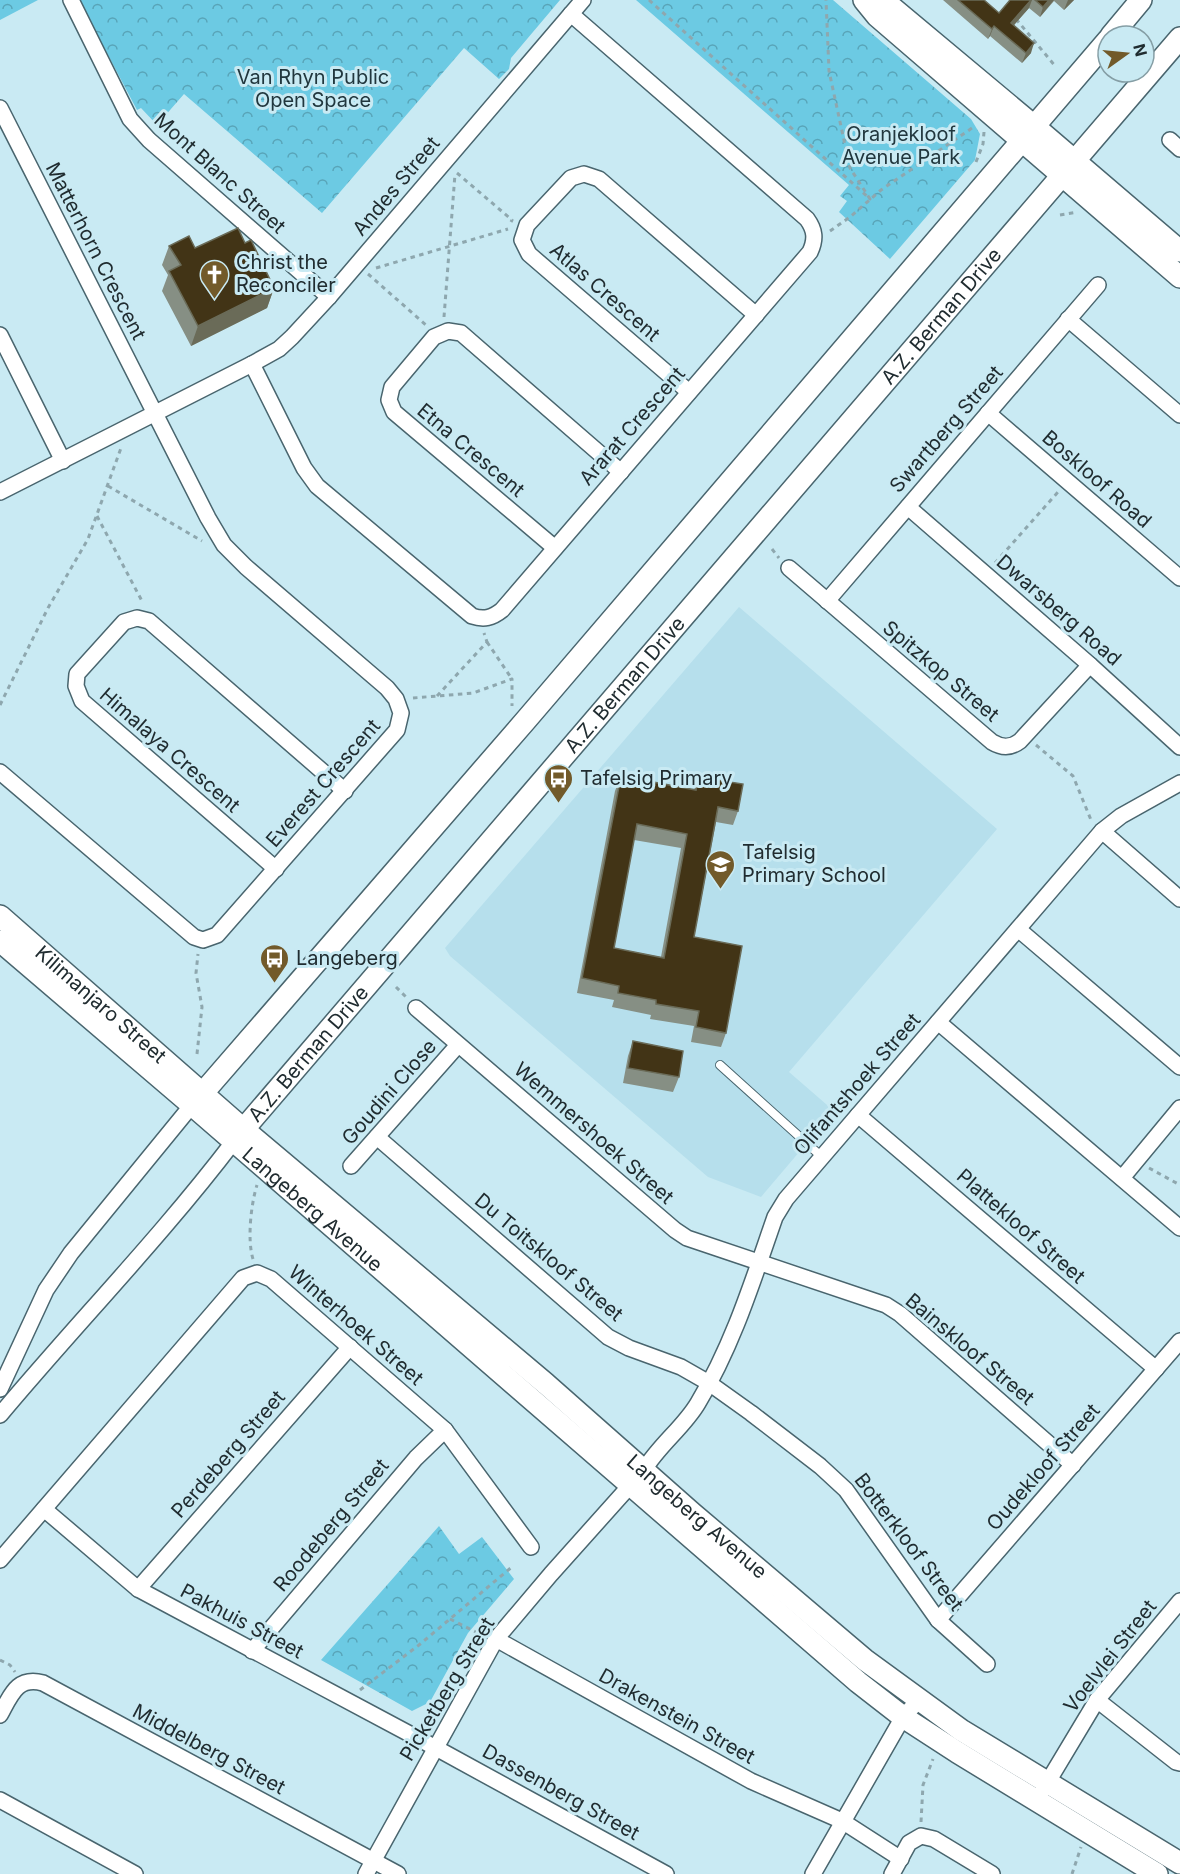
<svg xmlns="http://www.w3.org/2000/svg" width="1180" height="1874" font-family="Inter,sans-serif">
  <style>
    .built { fill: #b6dfec }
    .park { fill: url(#park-crowns) }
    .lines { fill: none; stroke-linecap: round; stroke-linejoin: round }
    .lane-casing { stroke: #49656e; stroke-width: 10 }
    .street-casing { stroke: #49656e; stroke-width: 18 }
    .secondary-casing { stroke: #49656e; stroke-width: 24 }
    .path { stroke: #8ea7ae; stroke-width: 3; stroke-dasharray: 4.5 4.5; stroke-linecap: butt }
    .lane { stroke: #fff; stroke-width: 8 }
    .street { stroke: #fff; stroke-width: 15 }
    .secondary { stroke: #fff; stroke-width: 21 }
    .wall { fill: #868f84; fill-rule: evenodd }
    .shaded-wall { fill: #6a6b58 }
    .building { fill: #423416; stroke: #6a6b58; stroke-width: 1.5; fill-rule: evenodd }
    .labels { text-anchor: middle; stroke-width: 6; stroke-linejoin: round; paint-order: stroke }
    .park-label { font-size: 20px; fill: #21373e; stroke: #c9eaf3 }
    .street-label { font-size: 20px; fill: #202c30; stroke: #c9eaf3 }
    .poi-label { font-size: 20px; fill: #202c30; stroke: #c9eaf3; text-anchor: start }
  </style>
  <defs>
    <pattern id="park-crowns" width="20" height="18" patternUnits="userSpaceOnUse" patternTransform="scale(1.5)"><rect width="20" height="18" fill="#6ccae3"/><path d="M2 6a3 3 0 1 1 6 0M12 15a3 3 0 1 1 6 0" fill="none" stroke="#58a4b8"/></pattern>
  </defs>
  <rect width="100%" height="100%" fill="#c9eaf3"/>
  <polygon class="built" points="739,607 997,829 789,1072 834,1111 761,1197 708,1177 450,956 445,948"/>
  <g class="park">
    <polygon points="0,0 38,0 0,20"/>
    <polygon points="79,0 560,0 511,58 509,69 499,79 464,48 322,213 184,94 157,125 141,108 137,110"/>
    <polygon points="636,0 833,0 971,119 980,134 975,160 890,259 839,212 847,201 840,196 849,185"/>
    <polygon points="439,1526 459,1554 482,1537 514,1579 468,1633 430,1702 412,1711 321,1660"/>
  </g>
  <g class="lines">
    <defs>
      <polyline id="lane" points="720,1065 822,1157"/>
      <g id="street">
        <polyline points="71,0 130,119 149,140 329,297"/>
        <polyline points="0,108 208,518 224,545 246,567 387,688 396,699 401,713 397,730 217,935 203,940 194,937 0,772"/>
        <polyline points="1170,140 1180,149"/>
        <polyline points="1068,319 1180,415"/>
        <polyline points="0,335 63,461"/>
        <path d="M 252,364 L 304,468 L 317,486 L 472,616 C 484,620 492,618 502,610 L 810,252 C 816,239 815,230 807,219 L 571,14"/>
        <polyline points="689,392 529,254 522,240 527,225 571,178 584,174 599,179 756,315"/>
        <polyline points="988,413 1180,578"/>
        <polyline points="0,492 252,364 279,349 292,337 329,297 583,0"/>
        <polyline points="908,507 1090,665 1180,747"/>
        <polyline points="555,548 394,412 389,400 392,387 434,337 448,331 461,333 621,472"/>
        <path d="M 789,568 L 992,742 C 1002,748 1011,748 1020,741 L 1090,665"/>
        <polyline points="827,601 1098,285"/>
        <polyline points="1102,831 1180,899"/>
        <polyline points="276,869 82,701 76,686 77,674 124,622 137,618 149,621 345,791"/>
        <polyline points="1018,929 1180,1067"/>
        <polyline points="416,1008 675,1230 687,1238 886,1305 900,1314 1073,1465"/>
        <polyline points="938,1022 1180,1228"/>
        <polyline points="858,1115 1156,1369"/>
        <polyline points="377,1137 608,1337 629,1348 681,1367 709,1383 751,1413 820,1466 846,1490 938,1620 987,1664"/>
        <polyline points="351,1166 458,1045"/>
        <polyline points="1122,1178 1180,1108"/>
        <polyline points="0,1389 46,1290 71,1253 192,1105"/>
        <path d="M 0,1415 C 77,1323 161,1237 234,1141"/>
        <polyline points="44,1509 138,1589 436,1748 666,1874"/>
        <polyline points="0,1560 243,1278 257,1273 271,1279 445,1430 531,1547"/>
        <polyline points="138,1589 350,1347"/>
        <polyline points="938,1620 1180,1341"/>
        <polyline points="496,1639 751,1781 842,1821 901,1859"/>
        <polyline points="252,1651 416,1458 445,1430"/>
        <polyline points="1097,1700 1176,1762 1180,1763"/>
        <path d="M 0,1715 C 11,1695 17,1676 43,1683 L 398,1874"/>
        <polyline points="1043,1790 1097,1700 1180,1601"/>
        <polyline points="0,1800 135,1874"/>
        <path d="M 366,1874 L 496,1639 L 551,1574 L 644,1470 C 659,1445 684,1427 698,1403 C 733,1345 753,1280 775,1217 L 786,1199 L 1102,831 L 1121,816 L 1180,783"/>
        <polyline points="813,1874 903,1717 919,1700"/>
        <polyline points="892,1874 909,1843 921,1836 934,1839 992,1874"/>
      </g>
      <g id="secondary">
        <polyline points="864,0 877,16 1180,277"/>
        <polyline points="883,0 1035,127 1180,251"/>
        <polyline points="1111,36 1141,0"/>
        <path id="s1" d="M 0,916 L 243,1129 L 546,1384 L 692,1513 L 865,1660 L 961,1730 L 1180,1863"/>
        <path id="s2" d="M 0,941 L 192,1105 L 858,1682 L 903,1717 L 957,1752 L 1157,1874"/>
        <polyline points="195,1102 526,720 1108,40"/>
        <path id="s3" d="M 236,1138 L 1180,38"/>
      </g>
    </defs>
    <use href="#lane" class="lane-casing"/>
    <use href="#street" class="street-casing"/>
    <use href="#secondary" class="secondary-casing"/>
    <g class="path">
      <polyline points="649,0 870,199 850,168 829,71 826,0"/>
      <polyline points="1016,19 1056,67"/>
      <polyline points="976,162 983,144 984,132"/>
      <polyline points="457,173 512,220 511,222"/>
      <polyline points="1060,215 1077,212"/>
      <polyline points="830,231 850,217 881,190 975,126"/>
      <polyline points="376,268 508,229"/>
      <polyline points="368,274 426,325"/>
      <polyline points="444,317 455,174"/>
      <polyline points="108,486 202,541"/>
      <polyline points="97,516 143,603"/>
      <polyline points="772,549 779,558"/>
      <polyline points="995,563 1058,492"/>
      <polyline points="487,642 512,679"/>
      <polyline points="437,696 487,642 484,633"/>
      <polyline points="413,698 473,693 512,679 512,706"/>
      <polyline points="0,705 48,608 88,539 121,448"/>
      <polyline points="1036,745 1073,776 1091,820"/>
      <polyline points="396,987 407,998"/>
      <polyline points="197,1054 202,1007 196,973 198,954"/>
      <polyline points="1149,1168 1180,1185"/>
      <path d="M 253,1259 C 247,1240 251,1204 257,1185"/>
      <polyline points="450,1619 476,1632"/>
      <polyline points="0,1660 10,1665 15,1672"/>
      <polyline points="360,1690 419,1645 513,1566"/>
      <polyline points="921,1822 923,1785 933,1759"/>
      <polyline points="1072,1874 1081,1847"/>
    </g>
    <use href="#lane" class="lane"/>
    <use href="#street" class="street"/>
    <use href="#secondary" class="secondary"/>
  </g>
  <g class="wall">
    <polygon points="943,0 984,0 999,13 1010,0 1074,0 1064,10 1054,1 1040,17 1029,8 1014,25 1031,53 1022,63 990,36 988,39"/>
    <polygon points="245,243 274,288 267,308 191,346 162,291 168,275 162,265 169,246 195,248"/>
    <path d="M 621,776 L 694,790 L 698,777 L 738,811 L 733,825 L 716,822 L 694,937 L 726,1033 L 721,1047 L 691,1042 L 694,1026 L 650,1019 L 651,1015 L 612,1007 L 614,1000 L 577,993 L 615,791 ZM 634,840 L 681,848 L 661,957 L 614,948 Z"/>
    <polygon points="633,1041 679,1077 673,1092 623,1083 628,1056"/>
  </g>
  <g class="shaded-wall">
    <polygon points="1031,0 1032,0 1029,8 1007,33 1011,23"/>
    <polygon points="1049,0 1054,0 1040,17 1043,7"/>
    <polygon points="1068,0 1074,0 1064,10"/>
    <polygon points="994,26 990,36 988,39 992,29"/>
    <polygon points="1034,43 1031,53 1022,63 1026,53"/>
    <polygon points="274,288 267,308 191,346 198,326"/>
  </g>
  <g class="building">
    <polygon points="958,0 984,0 999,13 1010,0 1031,0 1011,23 1034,43 1026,53 994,26 992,29"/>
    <polygon points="1035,0 1049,0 1043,7"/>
    <polygon points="238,228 245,243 251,240 274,288 198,326 169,271 181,265 169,246 189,236 195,248"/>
    <path d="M 621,776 L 696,790 L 698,777 L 743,784 L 738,811 L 718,807 L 694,937 L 742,946 L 726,1033 L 696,1027 L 699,1011 L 656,1004 L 656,1000 L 618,993 L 619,986 L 582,978 ZM 637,824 L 687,834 L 664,958 L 614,948 Z"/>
    <polygon points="633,1041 683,1051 679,1077 628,1068"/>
  </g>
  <defs>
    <symbol id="church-pin" viewBox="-11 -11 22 30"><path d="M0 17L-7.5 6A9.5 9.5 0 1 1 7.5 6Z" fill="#725a2a" stroke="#c9eaf3"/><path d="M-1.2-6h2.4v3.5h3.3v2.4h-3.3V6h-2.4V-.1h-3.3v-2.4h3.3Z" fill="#fff"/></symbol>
    <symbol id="bus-pin" viewBox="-11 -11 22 30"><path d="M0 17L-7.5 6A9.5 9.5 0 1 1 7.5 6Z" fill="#725a2a" stroke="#c9eaf3"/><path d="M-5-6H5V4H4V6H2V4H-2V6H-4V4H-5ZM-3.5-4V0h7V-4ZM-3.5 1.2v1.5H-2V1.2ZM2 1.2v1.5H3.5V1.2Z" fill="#fff"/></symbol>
    <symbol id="school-pin" viewBox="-11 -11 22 30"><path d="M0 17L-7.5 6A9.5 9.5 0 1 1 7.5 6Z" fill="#725a2a" stroke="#c9eaf3"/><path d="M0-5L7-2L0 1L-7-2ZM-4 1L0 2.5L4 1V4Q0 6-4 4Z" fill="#fff"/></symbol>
  </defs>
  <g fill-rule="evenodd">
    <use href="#church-pin" x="198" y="258" width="33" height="45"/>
    <use href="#bus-pin" x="542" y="762" width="33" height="45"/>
    <use href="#school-pin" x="704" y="848" width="33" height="45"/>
    <use href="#bus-pin" x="258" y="942" width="33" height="45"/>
  </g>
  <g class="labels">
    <g class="park-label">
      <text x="313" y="84">Van Rhyn Public<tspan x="313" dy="23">Open Space</tspan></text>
      <text x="901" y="141">Oranjekloof<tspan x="901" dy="23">Avenue Park</tspan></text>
    </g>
    <g class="street-label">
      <text transform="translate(220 173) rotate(42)" y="7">Mont Blanc Street</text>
      <text transform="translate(396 186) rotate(-50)" y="7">Andes Street</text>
      <text transform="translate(96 251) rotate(63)" y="7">Matterhorn Crescent</text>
      <text transform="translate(605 292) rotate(41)" y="7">Atlas Crescent</text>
      <text dy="7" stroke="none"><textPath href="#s3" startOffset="1083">A.Z. Berman Drive</textPath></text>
      <text transform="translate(632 426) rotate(-49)" y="7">Ararat Crescent</text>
      <text transform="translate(946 429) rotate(-49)" y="7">Swartberg Street</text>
      <text transform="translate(471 450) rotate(40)" y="7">Etna Crescent</text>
      <text transform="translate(1097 479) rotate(41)" y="7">Boskloof Road</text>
      <text transform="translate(1059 610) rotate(41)" y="7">Dwarsberg Road</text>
      <text transform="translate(941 671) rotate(40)" y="7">Spitzkop Street</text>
      <text dy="7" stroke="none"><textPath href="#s3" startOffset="597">A.Z. Berman Drive</textPath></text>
      <text transform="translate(170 750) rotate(41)" y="7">Himalaya Crescent</text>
      <text transform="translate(323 783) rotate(-49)" y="7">Everest Crescent</text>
      <text dy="7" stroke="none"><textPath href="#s1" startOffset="134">Kilimanjaro Street</textPath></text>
      <text dy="7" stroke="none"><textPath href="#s3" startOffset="111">A.Z. Berman Drive</textPath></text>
      <text transform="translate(857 1084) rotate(-49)" y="7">Olifantshoek Street</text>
      <text transform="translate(389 1092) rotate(-49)" y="7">Goudini Close</text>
      <text transform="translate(594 1133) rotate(41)" y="7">Wemmershoek Street</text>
      <text dy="7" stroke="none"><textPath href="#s2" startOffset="412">Langeberg Avenue</textPath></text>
      <text transform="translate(1021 1226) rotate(41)" y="7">Plattekloof Street</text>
      <text transform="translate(549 1257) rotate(40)" y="7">Du Toitskloof Street</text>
      <text transform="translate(356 1325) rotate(41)" y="7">Winterhoek Street</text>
      <text transform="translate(970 1349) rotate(40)" y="7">Bainskloof Street</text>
      <text transform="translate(228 1454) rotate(-49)" y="7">Perdeberg Street</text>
      <text transform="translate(1043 1467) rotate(-49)" y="7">Oudekloof Street</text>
      <text dy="7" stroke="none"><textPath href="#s1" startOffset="920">Langeberg Avenue</textPath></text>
      <text transform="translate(331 1525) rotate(-50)" y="7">Roodeberg Street</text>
      <text transform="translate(909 1542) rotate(53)" y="7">Botterkloof Street</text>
      <text transform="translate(242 1621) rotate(28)" y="7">Pakhuis Street</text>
      <text transform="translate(1110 1656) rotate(-52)" y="7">Voelvlei Street</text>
      <text transform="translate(447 1689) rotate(-59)" y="7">Picketberg Street</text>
      <text transform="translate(677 1716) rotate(29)" y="7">Drakenstein Street</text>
      <text transform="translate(209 1749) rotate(28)" y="7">Middelberg Street</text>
      <text transform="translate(561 1792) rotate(29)" y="7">Dassenberg Street</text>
    </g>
    <g class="poi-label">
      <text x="236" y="269">Christ the<tspan x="236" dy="23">Reconciler</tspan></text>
      <text x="580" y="785">Tafelsig Primary</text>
      <text x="742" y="859">Tafelsig<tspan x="742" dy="23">Primary School</tspan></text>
      <text x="296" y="965">Langeberg</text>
    </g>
  </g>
  <g transform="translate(1126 54) rotate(75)"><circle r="28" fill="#c9eaf3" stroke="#859ea5" stroke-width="1.5"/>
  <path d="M0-4.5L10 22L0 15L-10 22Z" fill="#725a2a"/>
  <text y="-9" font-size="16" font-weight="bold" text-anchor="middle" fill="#202c30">N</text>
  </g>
</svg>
